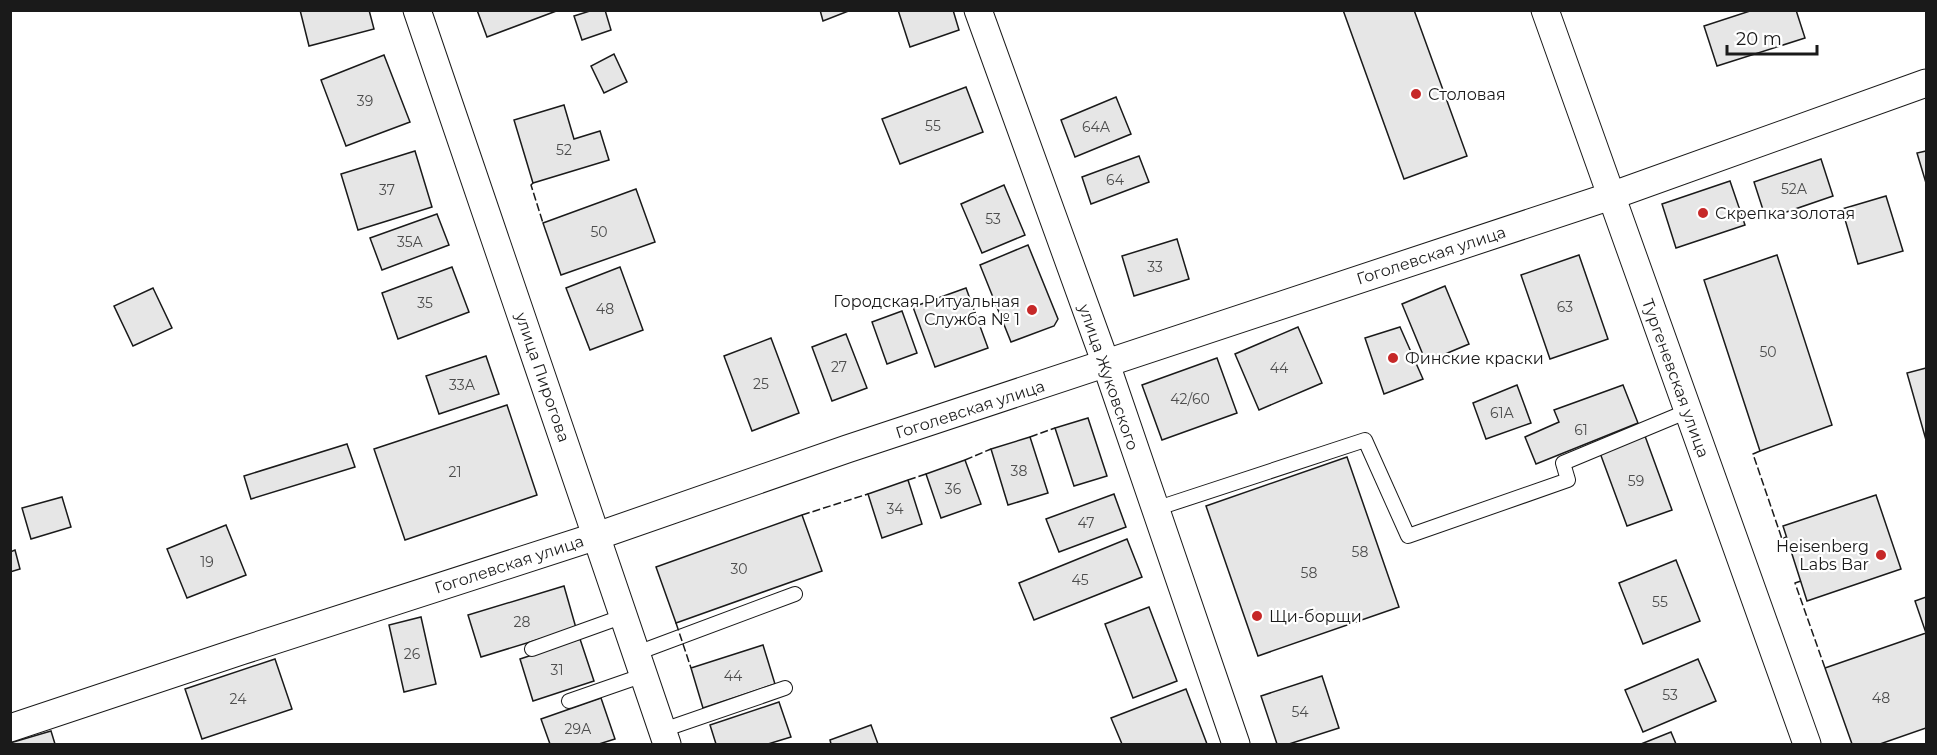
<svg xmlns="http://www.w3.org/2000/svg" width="1937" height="755" font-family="Montserrat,sans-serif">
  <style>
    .building { fill: #e6e6e6; stroke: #1a1a1a; stroke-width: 1.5 }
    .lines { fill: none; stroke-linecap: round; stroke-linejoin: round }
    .lane-casing { stroke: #1a1a1a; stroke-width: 16 }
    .street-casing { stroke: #1a1a1a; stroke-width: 29 }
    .lane { stroke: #fff; stroke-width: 14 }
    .street { stroke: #fff; stroke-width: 27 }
    .fence { stroke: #1a1a1a; stroke-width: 1.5; stroke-dasharray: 8 3; stroke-linecap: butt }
    .poi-dot { fill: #c62828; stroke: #fff; stroke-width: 2 }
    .labels { text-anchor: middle; stroke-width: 4.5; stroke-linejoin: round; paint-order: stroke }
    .number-label { font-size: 14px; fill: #4d4d4d }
    .poi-label { font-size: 16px; fill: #1a1a1a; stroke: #fff; text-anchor: start }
    .street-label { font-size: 16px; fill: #1a1a1a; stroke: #fff }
  </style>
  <rect width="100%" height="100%" fill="#fff"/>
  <g class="building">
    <polygon points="300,10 369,10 374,29 309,46"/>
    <polygon points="477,10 559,10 487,37"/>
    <polygon points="593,10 605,10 611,30 582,40 574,16"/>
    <polygon points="820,10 851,10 823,21"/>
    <polygon points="898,10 953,10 959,30 910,47"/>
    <polygon points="1343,10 1414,10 1467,156 1404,179"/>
    <polygon points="1753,10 1796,10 1805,38 1717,66 1704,26"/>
    <polygon points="614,54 627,82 604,93 591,66"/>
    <polygon points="384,55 410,122 346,146 321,80"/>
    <polygon points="966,87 983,132 900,164 882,119"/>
    <polygon points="1116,97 1131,134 1075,157 1061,120"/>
    <polygon points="564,105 574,139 600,131 609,160 533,183 514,120"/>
    <polygon points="415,151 432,207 358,230 341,174"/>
    <polygon points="1926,151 1926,183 1917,153"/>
    <polygon points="1139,156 1149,182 1091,204 1082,177"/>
    <polygon points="1821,159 1833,196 1766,219 1754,182"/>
    <polygon points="1730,181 1745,225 1676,248 1662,204"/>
    <polygon points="1004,185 1025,235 982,253 961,204"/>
    <polygon points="636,189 655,242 561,275 543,223"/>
    <polygon points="1886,196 1903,251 1858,264 1842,209"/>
    <polygon points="437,214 449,245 382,270 370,238"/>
    <polygon points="1177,239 1189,279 1134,296 1122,256"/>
    <polygon points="1028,245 1058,319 1054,326 1011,342 980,265"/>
    <polygon points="1579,255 1608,339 1550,359 1521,275"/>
    <polygon points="1777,255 1832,425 1760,451 1704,280"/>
    <polygon points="452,267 469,312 398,339 382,293"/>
    <polygon points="620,267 643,330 590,350 566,288"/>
    <polygon points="1445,286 1469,344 1426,362 1402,304"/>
    <polygon points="153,288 172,328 133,346 114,306"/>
    <polygon points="966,288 988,348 935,367 913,307"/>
    <polygon points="902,311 917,353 887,364 872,322"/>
    <polygon points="1298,327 1322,383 1259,410 1235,354"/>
    <polygon points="1400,327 1423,379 1384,394 1365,338"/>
    <polygon points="846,334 867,388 832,401 812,347"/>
    <polygon points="771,338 799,413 752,431 724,356"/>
    <polygon points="486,356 499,394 439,414 426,376"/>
    <polygon points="1217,358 1237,413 1162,440 1142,385"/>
    <polygon points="1926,368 1926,440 1907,373"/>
    <polygon points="1517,385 1531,423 1486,439 1473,403"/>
    <polygon points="1623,385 1638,423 1536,464 1525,437 1559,422 1554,410"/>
    <polygon points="507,405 537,495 405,540 374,449"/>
    <polygon points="1088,418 1107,476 1074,486 1055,428"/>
    <polygon points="1645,436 1672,510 1627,526 1600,453"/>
    <polygon points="1030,437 1048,493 1008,505 991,449"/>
    <polygon points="347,444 355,467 251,499 244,476"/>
    <polygon points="1347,457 1399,607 1258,656 1206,506"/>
    <polygon points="965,460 981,504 941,518 926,474"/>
    <polygon points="908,480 922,524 882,538 868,494"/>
    <polygon points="1114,494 1126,527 1059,552 1046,519"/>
    <polygon points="1876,495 1901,569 1807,601 1783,526"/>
    <polygon points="62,497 71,527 31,539 22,508"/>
    <polygon points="802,515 822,571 676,623 656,567"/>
    <polygon points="226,525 246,575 187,598 167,549"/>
    <polygon points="1127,539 1142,577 1034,620 1019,583"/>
    <polygon points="15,550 20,569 10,572 10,552"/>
    <polygon points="1676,560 1700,621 1643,644 1619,583"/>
    <polygon points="564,586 576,628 481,657 468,615"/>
    <polygon points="1926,597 1926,728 1880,744 1852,744 1825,668 1926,633 1915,601"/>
    <polygon points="1149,607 1177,681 1133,698 1105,624"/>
    <polygon points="421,617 436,684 404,692 389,625"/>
    <polygon points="580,639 594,681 533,701 520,659"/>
    <polygon points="763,645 775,684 703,708 691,668"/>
    <polygon points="275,659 292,709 202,739 185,689"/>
    <polygon points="1698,659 1716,701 1643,732 1625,690"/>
    <polygon points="1322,676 1339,728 1289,744 1277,744 1261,696"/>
    <polygon points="1186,689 1207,744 1122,744 1111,718"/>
    <polygon points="601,698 615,739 599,744 550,744 541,719"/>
    <polygon points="779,702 791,737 768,744 716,744 710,725"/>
    <polygon points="871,725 878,744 831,744 830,740"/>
    <polygon points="51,731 55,744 10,744 10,743"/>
    <polygon points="1671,732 1676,744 1641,744"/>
  </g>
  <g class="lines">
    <defs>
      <g id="lane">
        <polyline points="1155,509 1365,440 1408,536 1568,480 1563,463 1688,411"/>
        <polyline points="532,649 624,616"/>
        <polyline points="637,653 795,594"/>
        <polyline points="569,701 644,675"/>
        <polyline points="663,730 785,688"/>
      </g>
      <g id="street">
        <polyline points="417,10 667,744"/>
        <polyline points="978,10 1106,364 1236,744"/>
        <polyline points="1545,10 1807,744"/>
        <polyline points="10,728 241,651 597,536 847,449 1611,196 1926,83"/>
      </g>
    </defs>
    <use href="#lane" class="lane-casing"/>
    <use href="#street" class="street-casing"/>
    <use href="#lane" class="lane"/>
    <use href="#street" class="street"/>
    <g class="fence">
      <polyline points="533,183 531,185 543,223"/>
      <polyline points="1030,437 1055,428"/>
      <polyline points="1760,451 1753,454 1782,539 1786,537"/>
      <polyline points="965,460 991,449"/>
      <polyline points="908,480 926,474"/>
      <polyline points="802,515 868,494"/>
      <polyline points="1801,581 1795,583 1825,668"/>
      <polyline points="676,623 691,668"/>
    </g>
  </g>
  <g class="poi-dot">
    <circle cx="1416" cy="94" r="6"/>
    <circle cx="1703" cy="213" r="6"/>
    <circle cx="1032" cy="310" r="6"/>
    <circle cx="1393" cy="358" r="6"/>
    <circle cx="1881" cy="555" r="6"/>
    <circle cx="1257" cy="616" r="6"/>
  </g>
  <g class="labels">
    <g class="number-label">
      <text x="365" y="106">39</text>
      <text x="933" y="131">55</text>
      <text x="1096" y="132">64А</text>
      <text x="564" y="155">52</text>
      <text x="1115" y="185">64</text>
      <text x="1794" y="194">52А</text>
      <text x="387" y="195">37</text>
      <text x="993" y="224">53</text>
      <text x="599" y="237">50</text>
      <text x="410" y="247">35А</text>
      <text x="1155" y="272">33</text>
      <text x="425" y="308">35</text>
      <text x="1565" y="312">63</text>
      <text x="605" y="314">48</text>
      <text x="1768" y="357">50</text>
      <text x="839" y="372">27</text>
      <text x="1279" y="373">44</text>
      <text x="761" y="389">25</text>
      <text x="462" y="390">33А</text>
      <text x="1190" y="404">42/60</text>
      <text x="1502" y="418">61А</text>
      <text x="1581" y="435">61</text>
      <text x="1019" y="476">38</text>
      <text x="455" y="477">21</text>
      <text x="1636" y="486">59</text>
      <text x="953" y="494">36</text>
      <text x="895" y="514">34</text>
      <text x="1086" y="528">47</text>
      <text x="1360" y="557">58</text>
      <text x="207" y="567">19</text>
      <text x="739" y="574">30</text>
      <text x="1309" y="578">58</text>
      <text x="1080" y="585">45</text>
      <text x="1660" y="607">55</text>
      <text x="522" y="627">28</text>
      <text x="412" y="659">26</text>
      <text x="557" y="675">31</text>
      <text x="733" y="681">44</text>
      <text x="1670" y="700">53</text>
      <text x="1881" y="703">48</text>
      <text x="238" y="704">24</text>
      <text x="1300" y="717">54</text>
      <text x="578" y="734">29А</text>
    </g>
    <g class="poi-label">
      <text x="1428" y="100">Столовая</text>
      <text x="1715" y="219">Скрепка золотая</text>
      <text x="1020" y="307" text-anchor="end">Городская Ритуальная<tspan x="1020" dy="18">Служба № 1</tspan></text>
      <text x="1405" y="364">Финские краски</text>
      <text x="1869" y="552" text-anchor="end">Heisenberg<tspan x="1869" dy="18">Labs Bar</tspan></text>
      <text x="1269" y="622">Щи-борщи</text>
    </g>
    <g class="street-label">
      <text transform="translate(1431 255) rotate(-18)" y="6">Гоголевская улица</text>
      <text transform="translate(543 377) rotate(71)" y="6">улица Пирогова</text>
      <text transform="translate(1109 377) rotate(71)" y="6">улица Жуковского</text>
      <text transform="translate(1676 378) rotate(70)" y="6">Тургеневская улица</text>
      <text transform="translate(970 409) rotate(-18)" y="6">Гоголевская улица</text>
      <text transform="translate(509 564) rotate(-18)" y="6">Гоголевская улица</text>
    </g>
  </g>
  <rect width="1937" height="755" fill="none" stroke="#1a1a1a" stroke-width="24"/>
  <path d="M1727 45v9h90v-9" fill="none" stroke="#1a1a1a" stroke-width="3"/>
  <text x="1736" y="45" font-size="18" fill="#1a1a1a" stroke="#ffffff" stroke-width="4.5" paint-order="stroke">20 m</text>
</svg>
